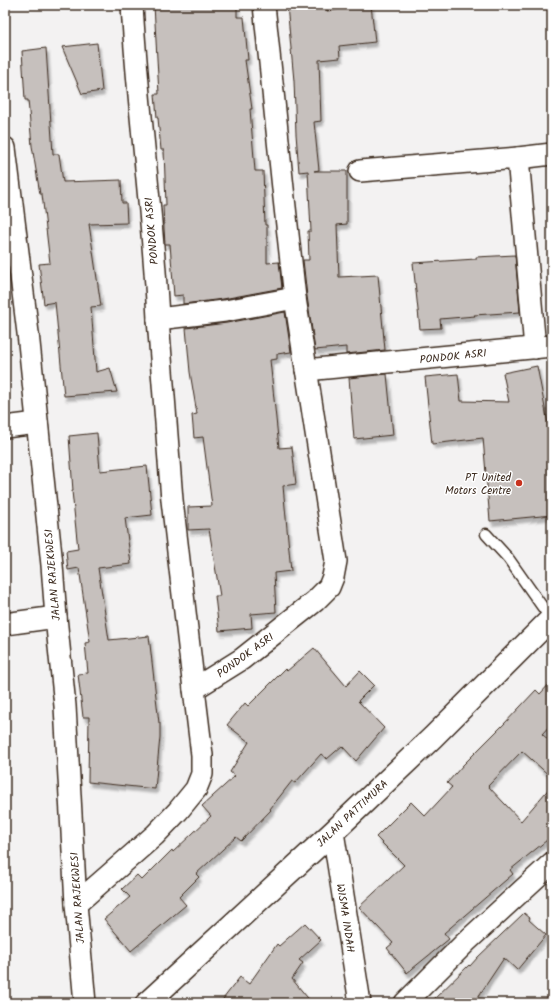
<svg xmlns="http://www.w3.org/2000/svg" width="557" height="1008" font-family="Kalam,sans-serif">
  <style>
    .building { fill: #c6c0bd; stroke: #3b2a1e; filter: url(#shadow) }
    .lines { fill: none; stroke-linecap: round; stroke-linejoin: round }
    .service-casing { stroke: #3b2a1e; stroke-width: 13 }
    .minor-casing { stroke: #3b2a1e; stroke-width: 24 }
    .tertiary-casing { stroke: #3b2a1e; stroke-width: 25 }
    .service { stroke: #fff; stroke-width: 10 }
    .minor { stroke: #fff; stroke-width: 21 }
    .tertiary { stroke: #fff; stroke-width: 22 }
    .poi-dot { fill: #c8321e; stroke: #fff; stroke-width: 1.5 }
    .labels { text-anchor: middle; stroke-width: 3; stroke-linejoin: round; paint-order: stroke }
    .street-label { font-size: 11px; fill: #3b2a1e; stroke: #fff }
    .poi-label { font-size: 11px; fill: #3b2a1e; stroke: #fff; text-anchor: end }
  </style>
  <defs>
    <filter id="shadow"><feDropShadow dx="2.5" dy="4.5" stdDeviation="1" flood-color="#0004"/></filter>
  </defs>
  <rect width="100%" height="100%" fill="#f3f2f2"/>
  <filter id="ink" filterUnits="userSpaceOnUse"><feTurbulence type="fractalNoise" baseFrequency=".025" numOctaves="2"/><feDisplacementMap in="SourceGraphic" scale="8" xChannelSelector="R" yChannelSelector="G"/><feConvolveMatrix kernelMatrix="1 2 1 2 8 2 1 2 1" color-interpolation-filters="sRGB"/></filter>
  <g filter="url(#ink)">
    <g class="building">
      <polygon points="154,5 237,5 237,17 244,17 248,60 245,60 252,109 250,109 255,171 263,171 265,225 267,225 267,263 279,262 282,288 223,299 183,304 183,295 174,296 170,244 165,244 164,228 163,205 166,205 164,150 161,150 158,118 157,118 155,94 159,94"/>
      <polygon points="287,5 327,5 327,11 371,5 375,42 339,46 340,58 319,60 321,121 314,122 319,170 314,171 347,171 347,224 337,225 339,277 378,275 385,350 346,354 346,347 315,350 307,296 303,260 309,260 308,231 311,231 308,171 299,172 296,134 294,81"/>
      <polygon points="97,43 102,91 82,94 62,47"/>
      <polygon points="46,48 53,154 59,154 63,182 121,180 122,203 126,203 127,223 89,224 101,306 91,307 96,372 110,368 117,392 64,396 55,302 44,304 39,264 50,263 42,194 40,194 32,146 28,100 25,100 22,51"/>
      <polygon points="515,255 520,312 474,315 475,316 440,319 441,328 420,329 413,263 476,259 476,257"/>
      <polygon points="285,312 291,352 277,354 277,359 270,360 279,448 292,447 296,484 283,486 291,571 274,573 276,612 251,614 252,628 219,631 215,596 220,596 209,529 188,530 188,507 212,506 203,437 194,438 192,415 197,414 190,372 186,328 227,323"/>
      <polygon points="537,366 552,445 552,515 490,521 483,438 432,444 425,377 458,374 461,401 509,402 503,373"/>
      <polygon points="387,374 393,435 354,439 349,378"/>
      <polygon points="97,433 100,471 147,466 152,515 125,518 131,564 98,568 109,640 149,636 159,723 160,723 160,737 155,789 88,782 89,717 83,717 78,674 88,673 85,643 90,642 79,568 68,570 66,551 78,549 72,491 73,491 69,436"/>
      <polygon points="314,648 346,686 360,671 374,685 358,701 384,728 356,761 342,746 327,759 321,754 295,783 292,781 270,809 271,810 241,841 236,837 196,874 199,877 179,897 186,905 131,951 104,919 130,897 122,889 137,875 142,880 172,850 173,852 211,816 202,806 235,776 230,772 249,742 227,725 245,703 248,706 285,669 287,671"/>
      <polygon points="552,681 552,723 542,734 552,743 552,778 522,751 488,786 521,821 552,785 552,836 510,870 513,874 444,933 449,939 407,973 387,948 393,943 359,907 404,865 376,837 411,802 425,816 452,787 447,783 463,765 504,724 536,690 540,694"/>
      <polygon points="524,913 530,918 529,920 546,935 517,970 504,958 474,1003 430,1003 469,965 470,966 478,957"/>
      <polygon points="305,923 321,940 299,960 303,963 292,979 312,1003 220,1003 240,977 249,984 277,944 279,946"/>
    </g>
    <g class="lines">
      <defs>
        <polyline id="service" points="486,534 508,558 551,619"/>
        <g id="minor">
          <polyline points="264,5 284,198 295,298"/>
          <polyline points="5,148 28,333 52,565 56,617 65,706 76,904 85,1003"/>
          <polyline points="518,158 552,154"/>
          <polyline points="360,171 518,158 535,348"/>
          <polyline points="158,319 172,500 194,689"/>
          <polyline points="306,370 552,346"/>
          <polyline points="5,427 37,423"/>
          <polyline points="5,624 56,617"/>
          <polyline points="333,832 360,1003"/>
          <path d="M 76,904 L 155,835 L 178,811 L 196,789 L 202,774 L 202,755 L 194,689 L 242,659 L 315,601 L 329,587 L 333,577 L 336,561 L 295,298 L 225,311 L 158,319 C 153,214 138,110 132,5"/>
          <polyline points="405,1003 466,942 552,863"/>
        </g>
        <polyline id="tertiary" points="147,1003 333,832 433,737 552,618"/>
      </defs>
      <use href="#service" class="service-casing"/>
      <use href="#minor" class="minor-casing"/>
      <use href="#tertiary" class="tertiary-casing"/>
      <use href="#service" class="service"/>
      <use href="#minor" class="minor"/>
      <use href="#tertiary" class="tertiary"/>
    </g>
  </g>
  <circle class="poi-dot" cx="519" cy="483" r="4"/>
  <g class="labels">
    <g class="street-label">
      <text transform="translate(151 231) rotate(-95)" y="4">PONDOK ASRI</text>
      <text transform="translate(453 356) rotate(-6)" y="4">PONDOK ASRI</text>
      <text transform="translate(52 575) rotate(-95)" y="4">JALAN RAJEKWESI</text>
      <text transform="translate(245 655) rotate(-36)" y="4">PONDOK ASRI</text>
      <text transform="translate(352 813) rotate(-43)" y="4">JALAN PATTIMURA</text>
      <text transform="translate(77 898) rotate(-94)" y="4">JALAN RAJEKWESI</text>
      <text transform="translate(346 918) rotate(81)" y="4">WISMA INDAH</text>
    </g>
    <g class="poi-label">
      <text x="511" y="481">PT United<tspan x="511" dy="13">Motors Centre</tspan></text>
    </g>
  </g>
  <rect width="557" height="1008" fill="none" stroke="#fff" stroke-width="20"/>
  <rect x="10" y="10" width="537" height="988" fill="none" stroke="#3b2a1e" stroke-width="1.5" filter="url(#ink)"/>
</svg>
